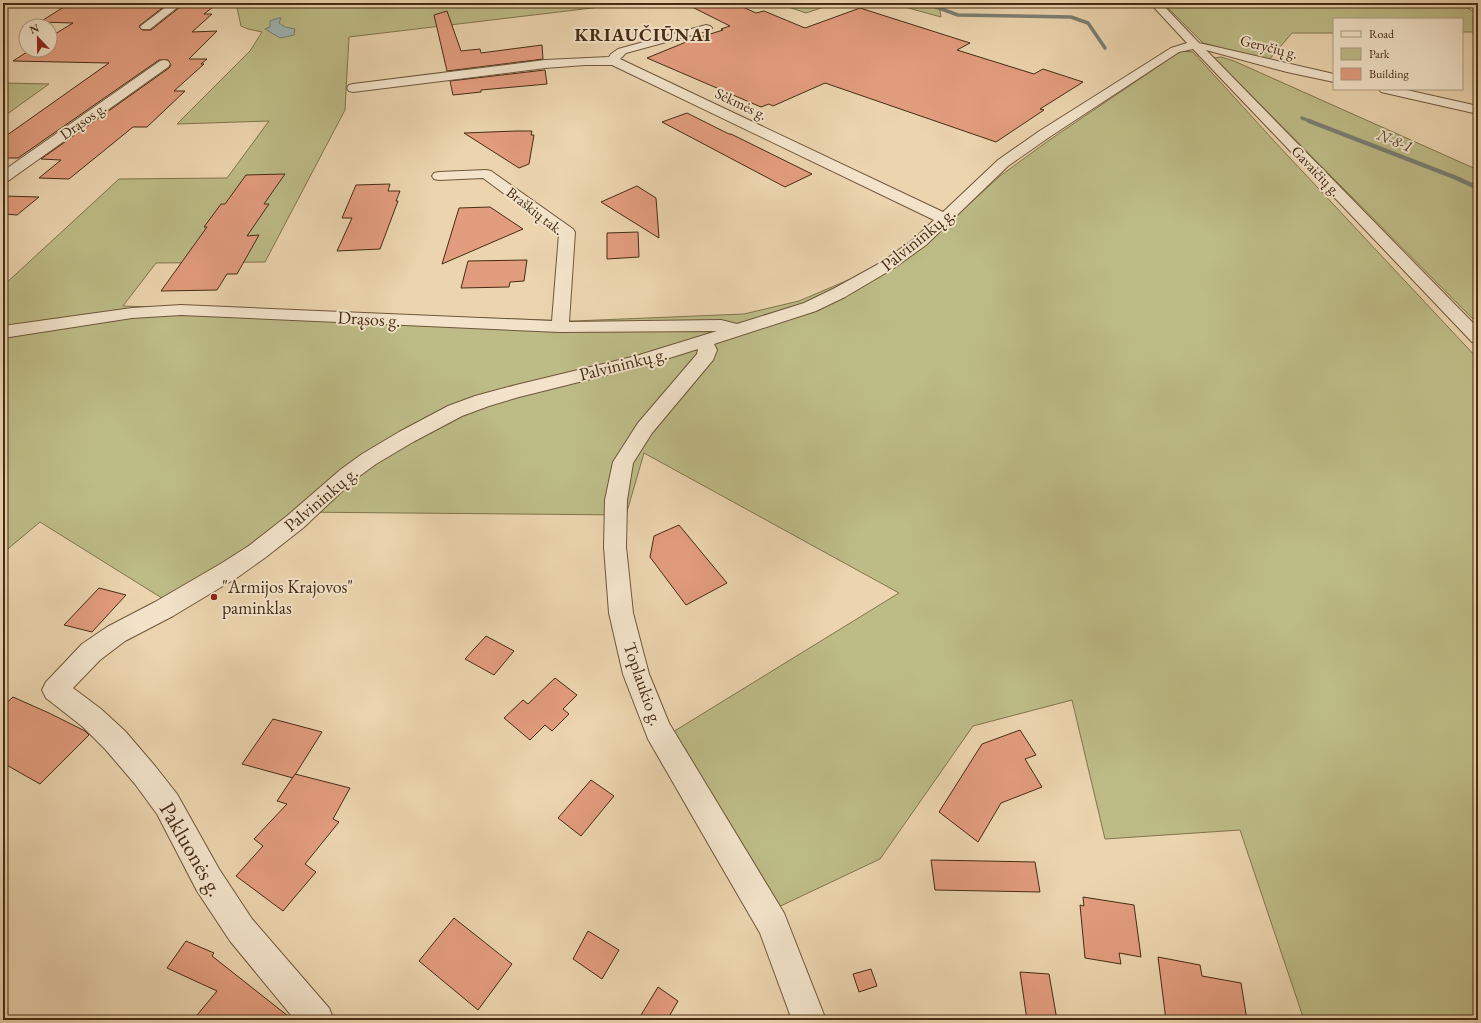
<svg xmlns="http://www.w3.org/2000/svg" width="1481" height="1023" font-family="'EB Garamond',serif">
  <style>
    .green { fill: #bdbb86; stroke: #82744c }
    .water { fill: #9db5b5; stroke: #7a7e74 }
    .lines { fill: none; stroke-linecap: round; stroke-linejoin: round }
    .stream-far1 { stroke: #7a7e74; stroke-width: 3.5 }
    .stream { stroke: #7a7e74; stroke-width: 4.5 }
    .building { fill: #e29c7e; stroke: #462c13 }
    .street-casing { stroke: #6f563a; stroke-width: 2 }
    .street { fill: #f2e3ca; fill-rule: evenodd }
    .poi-dot { fill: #8f2418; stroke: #f2e3ca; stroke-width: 1.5 }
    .labels { text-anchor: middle; stroke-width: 4; stroke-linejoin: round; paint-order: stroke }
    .far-street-label { font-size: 15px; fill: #462c13; stroke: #f2e3ca }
    .far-water-label { font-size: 16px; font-style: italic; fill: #574733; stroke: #f2e3ca }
    .far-district-label { font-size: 18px; font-weight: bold; letter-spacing: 1px; fill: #462c13; stroke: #f2e3ca }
    .street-label { font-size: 18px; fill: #462c13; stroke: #f2e3ca }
    .poi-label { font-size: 18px; fill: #462c13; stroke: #f2e3ca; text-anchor: start }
    .near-street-label { font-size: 22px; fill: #462c13; stroke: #f2e3ca }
  </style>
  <rect width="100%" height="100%" fill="#ebd4ae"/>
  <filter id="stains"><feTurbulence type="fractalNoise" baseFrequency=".005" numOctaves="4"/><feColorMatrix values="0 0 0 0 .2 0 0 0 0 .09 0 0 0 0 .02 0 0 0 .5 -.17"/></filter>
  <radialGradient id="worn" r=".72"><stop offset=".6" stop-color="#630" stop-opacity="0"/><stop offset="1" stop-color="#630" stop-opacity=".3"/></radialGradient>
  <g class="green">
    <polygon points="236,3 634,3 349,37 345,110 265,262 156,263 123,306 574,321 744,314 799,301 867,272 945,226 1000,176 1048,141 1181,51 1193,52 1275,142 1478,359 1478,1020 1304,1020 1240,830 1105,839 1072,700 973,726 880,859 770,911 668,735 899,593 644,453 626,515 295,512 239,553 165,600 40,522 3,553 3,286 119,179 227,178 269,121 177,124 250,51 262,32 248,29 241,26"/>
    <polygon points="777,3 836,3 806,13"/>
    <polygon points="890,3 939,3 941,17"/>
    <polygon points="1163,3 1458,3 1478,14 1478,32 1462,32 1462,19 1334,19 1334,33 1292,33 1268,61 1203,43"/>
    <polygon points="1221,57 1234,61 1478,170 1478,324 1214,58"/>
    <polygon points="3,83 49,84 3,117"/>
  </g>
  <polygon class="water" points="278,18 281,18 279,23 285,27 295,29 294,35 280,38 265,29 270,27 270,21"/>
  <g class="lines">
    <g class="stream-far1">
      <polyline points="925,3 958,15 1071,17 1088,23 1105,48"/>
      <polyline points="1302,118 1312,122"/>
    </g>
    <polyline class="stream" points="1309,121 1454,177 1478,188"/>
  </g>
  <g class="building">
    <polygon points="70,3 166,5 139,26 142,30 151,30 180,7 213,7 204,14 212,14 192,32 217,31 189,59 207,59 201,64 204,64 174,91 185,91 147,127 133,127 69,179 39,178 61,160 41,159 169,68 171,65 168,60 159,60 18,158 3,158 3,138 109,63 13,61 30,50 50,50 50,37 73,23 40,22"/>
    <polygon points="684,3 734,3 756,13 764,11 805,28 860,8 970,43 957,50 1034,74 1043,69 1083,82 1040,109 1044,110 996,142 825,83 773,106 769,104 761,107 647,58 691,40 723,30 721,29 730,26"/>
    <polygon points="447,11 461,51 480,49 481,53 542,45 543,59 447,71 434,15"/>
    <polygon points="545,70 547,84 481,90 481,92 453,95 450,81"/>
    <polygon points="687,113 729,134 731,134 812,174 785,187 662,122"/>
    <polygon points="516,131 532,131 531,135 534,135 529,164 519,168 464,133"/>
    <polygon points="285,174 264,204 269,204 247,236 259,235 237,274 227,274 217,290 161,291 207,227 204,227 221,204 225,204 246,175"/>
    <polygon points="390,184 388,191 400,191 396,201 398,201 380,249 337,251 352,218 342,218 356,185"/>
    <polygon points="637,186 656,198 659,238 601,202"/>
    <polygon points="3,196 39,197 17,215 3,214"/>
    <polygon points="490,207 523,229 442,264 459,208"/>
    <polygon points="638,232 639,257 607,259 607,233"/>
    <polygon points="527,260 524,281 510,282 509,287 461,288 468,261"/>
    <polygon points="679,525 727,583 686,605 650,557 654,536"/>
    <polygon points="99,588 126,595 92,632 64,625"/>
    <polygon points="486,636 514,651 494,675 465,659"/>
    <polygon points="555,678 577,695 563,709 569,714 552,731 545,725 530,740 504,718 523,700 528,704"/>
    <polygon points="13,697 49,713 85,731 89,735 40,784 3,763 3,706"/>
    <polygon points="273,719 322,732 293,778 242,764"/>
    <polygon points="1020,730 1036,755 1025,759 1042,787 1001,803 978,842 939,812 982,744"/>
    <polygon points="295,774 350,788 333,819 339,822 305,864 316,872 283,911 236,876 263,846 254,839 287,804 277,801"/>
    <polygon points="591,780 614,796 581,836 558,818"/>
    <polygon points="931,860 1035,862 1040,892 935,890"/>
    <polygon points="1083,897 1134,905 1141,957 1119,953 1121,964 1085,958 1080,905 1084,906"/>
    <polygon points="454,918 512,964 478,1010 419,961"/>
    <polygon points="588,931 619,950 602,979 573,959"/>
    <polygon points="186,941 214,953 212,956 293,1020 193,1020 217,991 167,968"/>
    <polygon points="1158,957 1200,965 1202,976 1241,983 1247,1020 1166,1020"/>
    <polygon points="871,969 877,986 859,992 853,974"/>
    <polygon points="1020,972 1049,974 1057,1020 1027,1020"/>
    <polygon points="658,987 678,1001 667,1020 638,1020"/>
  </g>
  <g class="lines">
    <defs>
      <g id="street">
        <polygon points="171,3 183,3 150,29 142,29 140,27 142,25"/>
        <polygon points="1150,3 1161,3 1199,43 1334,74 1334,82 1287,72 1206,50 1478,328 1478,344 1472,342 1193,49 1179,52 1048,138 1008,166 926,245 894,268 845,297 816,311 714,344 717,350 713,360 652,433 633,463 627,500 626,547 633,613 649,674 669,723 784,913 826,1020 792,1020 760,933 713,852 648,739 623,674 609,613 604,547 605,500 613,462 638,423 697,354 698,349 647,365 519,397 489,406 462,416 413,442 376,464 354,480 303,528 266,557 238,577 173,616 125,641 100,660 73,688 101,709 125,731 155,766 177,794 219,869 252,919 329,1008 334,1020 295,1020 230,941 197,891 157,814 135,784 105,749 83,727 46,698 42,690 46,682 82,644 107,627 155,602 222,563 250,545 287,516 340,470 362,454 399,432 448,406 475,396 516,385 636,356 717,331 560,332 181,315 132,318 3,338 3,326 132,308 181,305 552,321 559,234 483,178 439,180 434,179 432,176 434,173 439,172 486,170 491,171 573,229 575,232 569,322 721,320 737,324 804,303 833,289 882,262 914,239 934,220 612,65 585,65 545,68 353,92 349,91 347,88 349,85 353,84 545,60 609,57 611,54 618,49 706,25 710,26 712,28 710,30 626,53 620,59 943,212 998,160 1038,132 1171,48 1187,43"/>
        <polygon points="164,60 168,61 170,64 168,67 8,181 3,182 3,171 160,61"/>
        <polygon points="1379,89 1402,89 1478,106 1478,114 1381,92"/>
      </g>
    </defs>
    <use href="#street" class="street-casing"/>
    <use href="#street" class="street"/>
  </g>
  <circle class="poi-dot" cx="214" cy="597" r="4"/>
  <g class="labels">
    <g class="far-street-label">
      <text transform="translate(1269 47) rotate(14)" y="5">Geryčių g.</text>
      <text transform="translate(741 104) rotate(25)" y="5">Sėkmės g.</text>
      <text transform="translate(83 121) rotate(-35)" y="5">Drąsos g.</text>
      <text transform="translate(1316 171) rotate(46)" y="5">Gavaičių g.</text>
      <text transform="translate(535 211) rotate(38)" y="5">Braškių tak.</text>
    </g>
    <g class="far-water-label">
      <text transform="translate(1395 140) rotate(22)" y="6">N-8-1</text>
    </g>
    <g class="far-district-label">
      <text x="643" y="41">KRIAUČIŪNAI</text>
    </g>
    <g class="street-label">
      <text transform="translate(918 239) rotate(-39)" y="6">Palvininkų g.</text>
      <text transform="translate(369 319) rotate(3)" y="6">Drąsos g.</text>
      <text transform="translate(623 364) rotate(-14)" y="6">Palvininkų g.</text>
      <text transform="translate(321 499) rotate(-40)" y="6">Palvininkų g.</text>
      <text transform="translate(643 684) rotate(71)" y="6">Toplaukio g.</text>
    </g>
    <g class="poi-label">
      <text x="222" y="593">"Armijos Krajovos"<tspan x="222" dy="21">paminklas</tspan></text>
    </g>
    <g class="near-street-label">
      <text transform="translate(192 849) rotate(60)" y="8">Pakluonės g.</text>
    </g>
  </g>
  <rect width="1481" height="1023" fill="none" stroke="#ebd4ae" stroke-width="16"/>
  <rect x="4" y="4" width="1473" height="1015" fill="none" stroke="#462c13" stroke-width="2"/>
  <rect x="8" y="8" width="1465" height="1007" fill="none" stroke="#462c13"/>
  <rect x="1333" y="18" width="130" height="72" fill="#f2e3ca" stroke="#ad9a81"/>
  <rect x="1341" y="31" width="20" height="6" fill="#f2e3ca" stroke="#ad9a81"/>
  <text x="1369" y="38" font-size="12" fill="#462c13">Road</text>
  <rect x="1341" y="48" width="20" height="12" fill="#bdbb86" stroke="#ad9a81"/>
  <text x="1369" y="58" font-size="12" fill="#462c13">Park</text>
  <rect x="1341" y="68" width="20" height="12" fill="#e29c7e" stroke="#ad9a81"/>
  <text x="1369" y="78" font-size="12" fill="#462c13">Building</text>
  <g transform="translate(38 38) rotate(338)"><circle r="19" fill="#f2e3ca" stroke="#ad9a81"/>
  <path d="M0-3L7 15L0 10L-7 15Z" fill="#8f2418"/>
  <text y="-6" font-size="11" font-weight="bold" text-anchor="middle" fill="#462c13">N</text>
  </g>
  <rect width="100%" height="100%" filter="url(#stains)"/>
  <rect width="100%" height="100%" fill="url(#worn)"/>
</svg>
